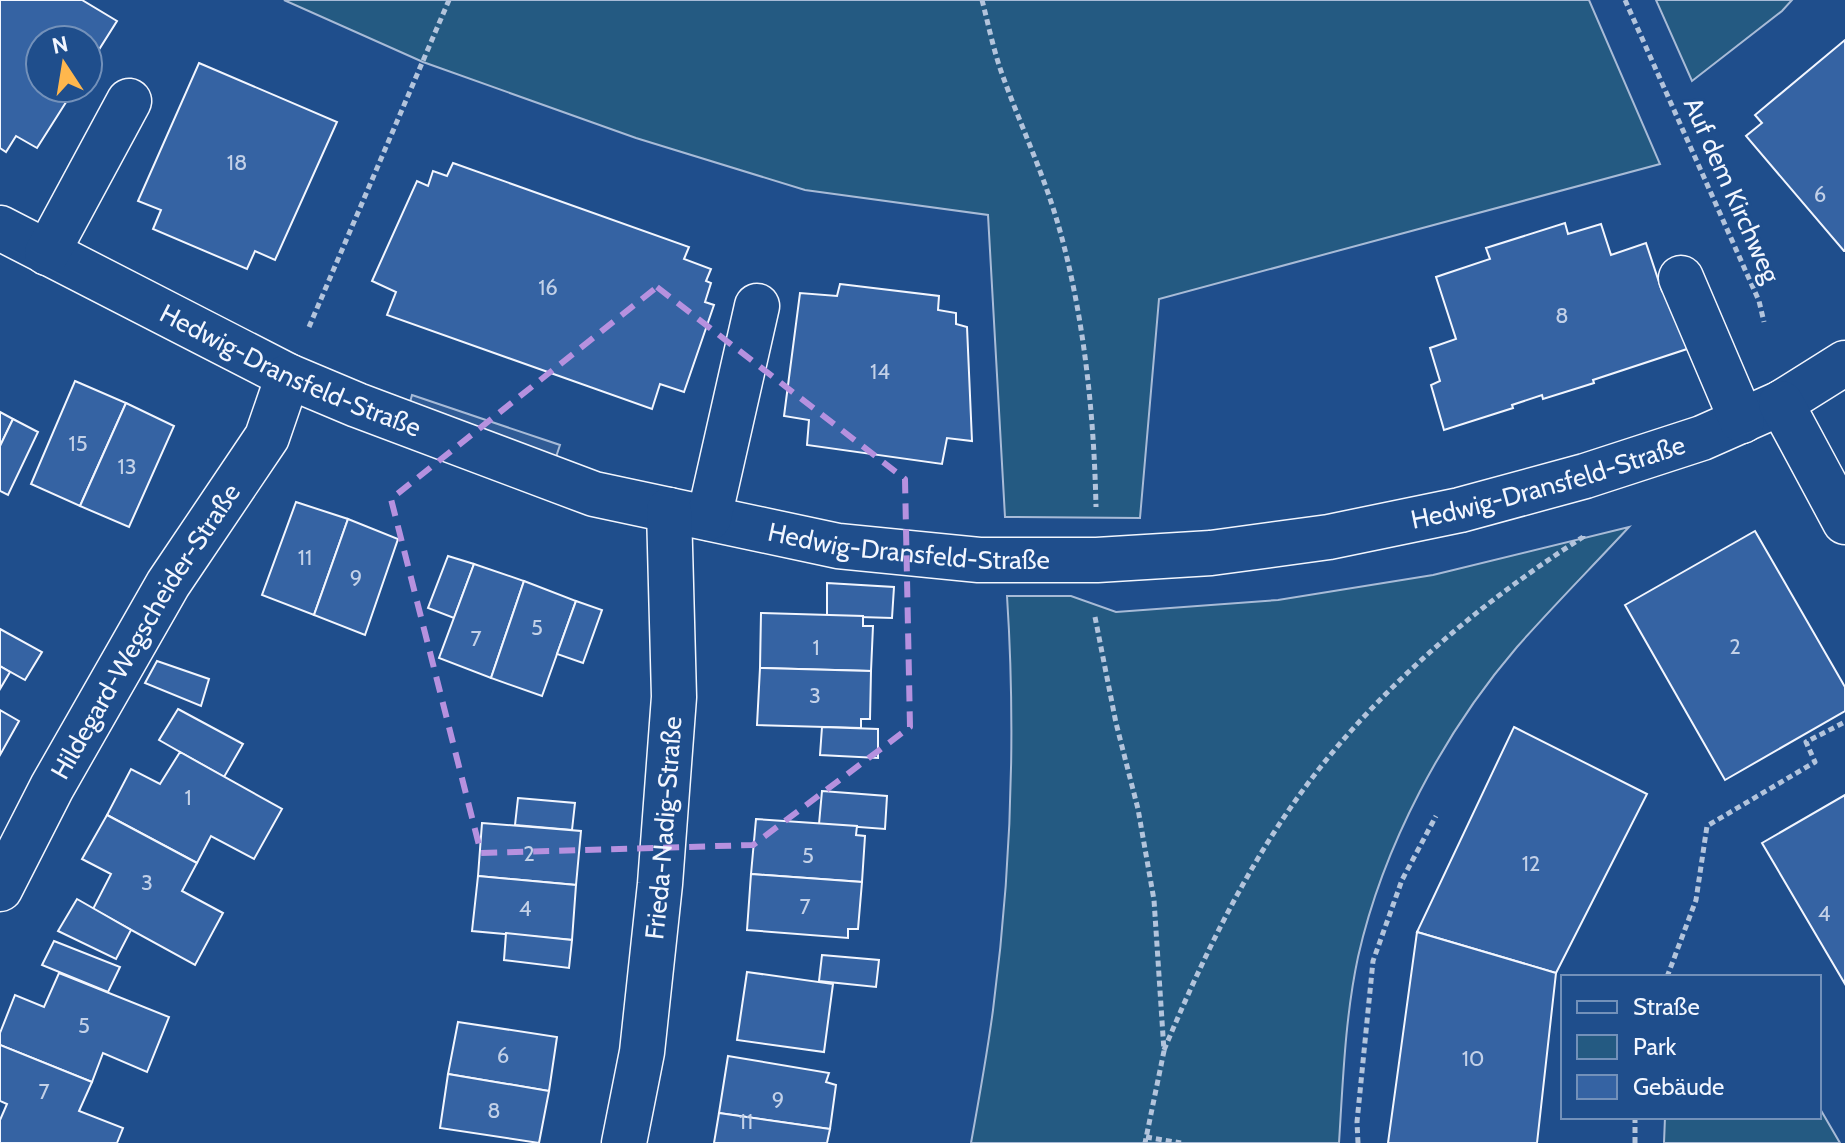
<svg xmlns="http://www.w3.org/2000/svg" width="1845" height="1143" font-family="Cabin,sans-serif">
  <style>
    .green { fill: #245a82; stroke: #a8bbd7; stroke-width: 2 }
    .parking { fill: #305b95; stroke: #a8bbd7; stroke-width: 2 }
    .building { fill: #3563a3; stroke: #f2f6ff; stroke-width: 2 }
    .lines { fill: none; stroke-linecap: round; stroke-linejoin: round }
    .minor-casing { stroke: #f2f6ff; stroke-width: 47 }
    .path { stroke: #b3c4dc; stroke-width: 5; stroke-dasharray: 6 4; stroke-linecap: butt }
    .minor { stroke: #1f4e8c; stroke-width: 44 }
    .marked { fill: none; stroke: #b691df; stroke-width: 6; stroke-dasharray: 16 10; stroke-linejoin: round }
    .labels { text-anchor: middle; stroke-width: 6; stroke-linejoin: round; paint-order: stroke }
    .number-label { font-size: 22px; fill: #c3d1e8 }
    .street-label { font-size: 26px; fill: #f2f6ff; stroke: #1f4e8c }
  </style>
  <rect width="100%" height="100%" fill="#1f4e8c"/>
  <g class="green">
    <polygon points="284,0 1589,0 1660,164 1159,299 1140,518 1005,517 988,215 805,190 636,138 423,62"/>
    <polygon points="1656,0 1792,0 1782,11 1692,81"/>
    <path d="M 1629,527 C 1592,567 1553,606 1517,647 C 1444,732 1383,846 1358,957 C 1345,1018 1343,1080 1339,1143 L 971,1143 C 979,1099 987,1055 993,1010 C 1011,873 1016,734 1007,596 L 1071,596 L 1116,612 L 1278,600 L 1433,575 Z"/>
    <polygon points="1819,1107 1840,1143 1664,1143 1665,1117 1819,1117"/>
  </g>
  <polygon class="parking" points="412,395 560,445 554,463 407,413"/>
  <g class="building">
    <polygon points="0,0 82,0 117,21 88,67 88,40 40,40 40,88 75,88 37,148 16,136 6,152 0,148"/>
    <polygon points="1845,40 1845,251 1844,251 1746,136 1762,123 1755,115"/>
    <polygon points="199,63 337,122 275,260 255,251 247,269 153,229 161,210 138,201"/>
    <polygon points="453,163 689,247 684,259 711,269 706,281 711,283 705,302 714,305 684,392 660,384 652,409 387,315 396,292 372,281 417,181 428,186 433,171 447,176"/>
    <polygon points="1565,223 1568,234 1601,224 1611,255 1646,243 1662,291 1667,290 1687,349 1593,380 1594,383 1543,399 1542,395 1512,405 1513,408 1444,430 1431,385 1440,381 1430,348 1456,339 1436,277 1490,259 1486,248"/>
    <polygon points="840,284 939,296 938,310 956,313 956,324 967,327 972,441 947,438 942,464 807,445 809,420 784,416 800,293 837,296"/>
    <polygon points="75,381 126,403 80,506 31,484"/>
    <polygon points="126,403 174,426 129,527 80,506"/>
    <polygon points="0,412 13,419 0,446"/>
    <polygon points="13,419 38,432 8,495 0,491 0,446"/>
    <polygon points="296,502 348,519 314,615 262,595"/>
    <polygon points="348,519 398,539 365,635 314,615"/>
    <polygon points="1755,531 1845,687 1845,711 1725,780 1625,605"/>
    <polygon points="448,556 474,564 454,618 428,608"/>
    <polygon points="474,564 524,581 491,678 439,658"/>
    <polygon points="524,581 576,601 542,696 491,678"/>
    <polygon points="827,583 894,587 892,618 827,616"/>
    <polygon points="576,601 602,610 583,663 557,654"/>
    <polygon points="761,613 863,616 863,626 873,626 871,671 760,668"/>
    <polygon points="0,629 42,652 25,680 0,666"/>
    <polygon points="157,661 209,679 201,706 145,683"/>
    <polygon points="0,666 10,672 0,689"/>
    <polygon points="760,668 871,671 870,719 861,719 861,728 757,725"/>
    <polygon points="178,709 243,744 224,777 159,740"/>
    <polygon points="0,710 19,721 0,755"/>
    <polygon points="822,727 878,729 878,758 820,755"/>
    <polygon points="1514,727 1647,794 1556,973 1417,932"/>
    <polygon points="180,752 282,809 254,859 211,836 197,863 107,815 131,769 160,784"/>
    <polygon points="822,791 887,796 885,829 819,824"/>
    <polygon points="1845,795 1845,984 1762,843"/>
    <polygon points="518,798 575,803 572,830 515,825"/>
    <polygon points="107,815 197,863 182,891 223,913 195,965 93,909 111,874 82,859"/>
    <polygon points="756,819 857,826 856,835 865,836 862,882 751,874"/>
    <polygon points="482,823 581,831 576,885 478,876"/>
    <polygon points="751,874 862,882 858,929 848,929 848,938 747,930"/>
    <polygon points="478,876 576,885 572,940 472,931"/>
    <polygon points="77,899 131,930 116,959 58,931"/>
    <polygon points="1417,932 1556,973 1537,1143 1388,1143"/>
    <polygon points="506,933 572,940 569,968 504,960"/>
    <polygon points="54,941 120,967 108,992 42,965"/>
    <polygon points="822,955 879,960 876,987 819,981"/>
    <polygon points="747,972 833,984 824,1052 737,1040"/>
    <polygon points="59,973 169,1017 147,1072 103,1053 92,1082 0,1045 0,1033 15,995 44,1007"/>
    <polygon points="458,1022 557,1037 549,1091 448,1074"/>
    <polygon points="0,1045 92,1082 79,1111 123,1128 117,1143 0,1143 0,1120 7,1104 0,1101"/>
    <polygon points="728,1056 829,1073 826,1082 836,1085 830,1129 719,1113"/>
    <polygon points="448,1074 549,1091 539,1143 440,1128"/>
    <polygon points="719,1113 830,1129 827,1143 714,1143"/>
  </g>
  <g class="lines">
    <defs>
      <g id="minor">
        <path id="s1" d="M 0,228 L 288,376 L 357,405 L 594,494 L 838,546 L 979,560 L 1097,560 L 1211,553 L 1329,537 L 1460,510 L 1585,476 L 1702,438 L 1781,403 L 1845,363"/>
        <polyline points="47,253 129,101"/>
        <polyline points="1681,278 1742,421"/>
        <polyline points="1781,403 1845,522"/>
        <polyline points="709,518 757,306"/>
        <path id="s2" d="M 0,889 L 52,787 L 168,584 L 267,437 L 288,376"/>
        <path id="s3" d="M 624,1143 L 642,1052 L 660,884 L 674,697 L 669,510"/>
      </g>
    </defs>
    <use href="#minor" class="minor-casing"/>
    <g class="path">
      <path d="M 982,0 C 988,23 993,48 1001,71 C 1019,122 1043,172 1058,224 C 1084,314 1094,414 1096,507"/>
      <polyline points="1625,0 1759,301 1764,322"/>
      <polyline points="309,327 449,0"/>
      <polyline points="1095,617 1116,723 1138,809 1154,900 1164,1051 1145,1143"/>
      <polyline points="1667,977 1696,900 1707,826 1815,762 1806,742 1845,722"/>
      <path d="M 1164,1050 C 1207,948 1256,846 1327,759 C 1399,671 1488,598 1583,537 L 1583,535"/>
      <polyline points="1635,1117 1635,1143"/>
      <polyline points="1146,1137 1181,1143"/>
      <polyline points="1358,1143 1357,1122 1373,961 1402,880 1436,816"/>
    </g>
    <use href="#minor" class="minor"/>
  </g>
  <path class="marked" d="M 657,287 L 905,479 L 910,727 L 753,845 L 481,853 L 391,499 Z"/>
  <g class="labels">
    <g class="number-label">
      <text x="237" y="170">18</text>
      <text x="1820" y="202">6</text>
      <text x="548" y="295">16</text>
      <text x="1562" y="323">8</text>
      <text x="880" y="379">14</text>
      <text x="78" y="451">15</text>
      <text x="127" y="474">13</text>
      <text x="305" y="565">11</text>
      <text x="356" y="585">9</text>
      <text x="537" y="635">5</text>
      <text x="476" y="646">7</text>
      <text x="1735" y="654">2</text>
      <text x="816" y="655">1</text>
      <text x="815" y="703">3</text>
      <text x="188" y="805">1</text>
      <text x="529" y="861">2</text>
      <text x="808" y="863">5</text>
      <text x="1531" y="871">12</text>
      <text x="147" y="890">3</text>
      <text x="805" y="914">7</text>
      <text x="525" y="916">4</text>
      <text x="1824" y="921">4</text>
      <text x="84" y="1033">5</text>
      <text x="503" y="1063">6</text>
      <text x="1473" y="1066">10</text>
      <text x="44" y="1099">7</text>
      <text x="778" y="1107">9</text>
      <text x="494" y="1118">8</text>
      <text x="746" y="1129">11</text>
    </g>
    <g class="street-label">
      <text transform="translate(1732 190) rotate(66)" y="9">Auf dem Kirchweg</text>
      <text dy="9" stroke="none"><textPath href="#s1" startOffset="324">Hedwig-Dransfeld-Straße</textPath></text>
      <text dy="9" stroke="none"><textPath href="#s1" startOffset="1620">Hedwig-Dransfeld-Straße</textPath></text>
      <text dy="9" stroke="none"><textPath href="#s1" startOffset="972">Hedwig-Dransfeld-Straße</textPath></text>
      <text dy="9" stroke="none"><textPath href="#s2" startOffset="296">Hildegard-Wegscheider-Straße</textPath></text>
      <text dy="9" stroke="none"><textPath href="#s3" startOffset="318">Frieda-Nadig-Straße</textPath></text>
    </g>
  </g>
  <rect x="1561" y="975" width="260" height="144" fill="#1f4e8c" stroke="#7391ba" stroke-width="2"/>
  <rect x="1577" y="1001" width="40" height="12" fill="#1f4e8c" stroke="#7391ba" stroke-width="2"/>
  <text x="1633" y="1015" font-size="24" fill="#f2f6ff">Straße</text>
  <rect x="1577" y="1035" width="40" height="24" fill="#245a82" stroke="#7391ba" stroke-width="2"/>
  <text x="1633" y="1055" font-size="24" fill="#f2f6ff">Park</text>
  <rect x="1577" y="1075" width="40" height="24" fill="#3563a3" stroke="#7391ba" stroke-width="2"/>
  <text x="1633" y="1095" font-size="24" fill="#f2f6ff">Gebäude</text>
  <g transform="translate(64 64) rotate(348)"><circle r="38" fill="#1f4e8c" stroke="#7391ba" stroke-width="2"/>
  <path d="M0-6L14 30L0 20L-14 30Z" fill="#ffb74d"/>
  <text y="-12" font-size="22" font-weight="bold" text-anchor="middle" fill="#f2f6ff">N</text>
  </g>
</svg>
